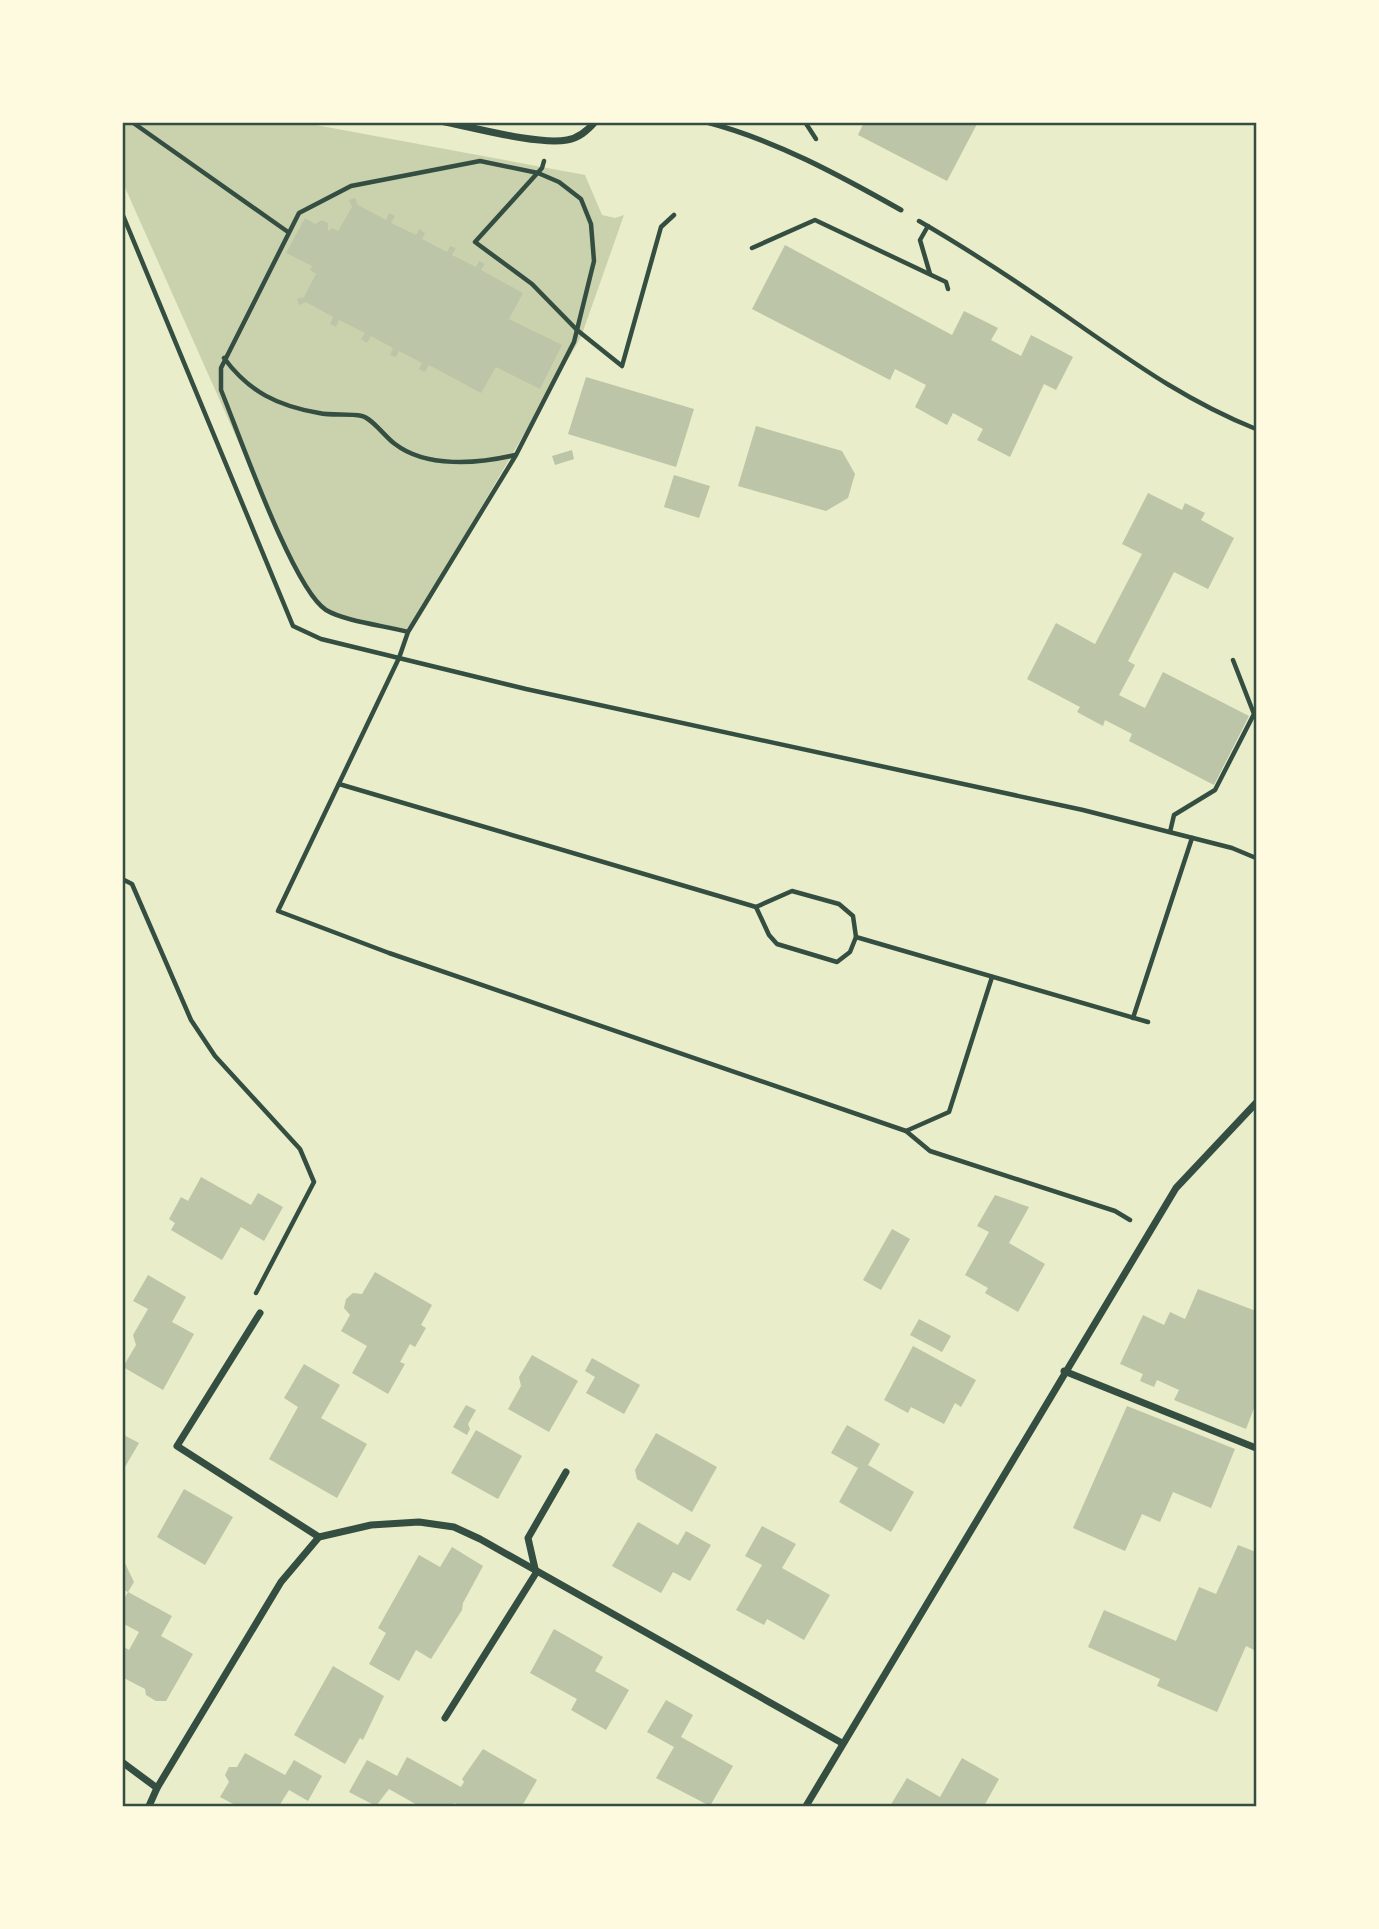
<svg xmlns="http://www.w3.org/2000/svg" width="1379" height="1929" font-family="'Roboto Condensed',sans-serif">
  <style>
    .green { fill: #cad2ad }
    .building { fill: #bcc5a7 }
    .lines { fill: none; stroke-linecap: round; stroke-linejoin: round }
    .path { stroke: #344e41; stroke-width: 4.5 }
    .service { stroke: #344e41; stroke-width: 5 }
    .minor { stroke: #344e41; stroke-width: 7 }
    .neatline { fill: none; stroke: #344e41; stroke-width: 2.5 }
  </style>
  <rect width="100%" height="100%" fill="#e9edc9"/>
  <polygon class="green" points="122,123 305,123 585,175 602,215 615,218 624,215 581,337 408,632 328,611 311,598 295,569 123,183"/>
  <g class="building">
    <polygon points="864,122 978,122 947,181 858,135"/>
    <polygon points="355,198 358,205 386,220 389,213 395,216 391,223 416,235 419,229 425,233 422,239 447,252 450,246 456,248 452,255 476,267 479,261 485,264 481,270 523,293 509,319 562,345 540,389 496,367 481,393 429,365 425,372 419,369 422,363 399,351 396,357 390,355 393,348 371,336 367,343 361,339 365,333 339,320 336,327 330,324 333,317 306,302 299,305 297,299 304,297 316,274 310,270 312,266 286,253 305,218 315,224 322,220 328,223 328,231 332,228 338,231 352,207 349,200"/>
    <polygon points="785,245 952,335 964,311 998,328 991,340 1021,356 1031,335 1073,357 1056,390 1044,384 1010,457 977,440 983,429 953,413 947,425 915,407 926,385 895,369 890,380 752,309"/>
    <polygon points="586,377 694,409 676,467 568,434"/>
    <polygon points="756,426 842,451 855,474 848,498 826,511 738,486"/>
    <polygon points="572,450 574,459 555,465 552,456"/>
    <polygon points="674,475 710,486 699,518 664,507"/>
    <polygon points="1148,493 1182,510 1185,503 1205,513 1201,520 1234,538 1208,589 1174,572 1128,661 1135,665 1119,695 1145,708 1163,672 1249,716 1214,785 1129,741 1132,734 1105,720 1103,726 1077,712 1080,707 1027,679 1056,623 1095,644 1142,554 1122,544"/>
    <polygon points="201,1177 251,1205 258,1193 283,1207 264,1241 241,1227 222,1260 171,1230 175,1223 169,1219 181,1197 188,1201"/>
    <polygon points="995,1195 1029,1207 1009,1243 1045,1264 1018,1312 985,1293 988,1288 965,1275 989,1232 977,1226"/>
    <polygon points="892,1229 910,1239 881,1290 863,1280"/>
    <polygon points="375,1272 432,1305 421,1325 426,1328 415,1347 410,1344 400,1362 405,1364 388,1394 352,1373 367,1346 341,1331 350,1315 344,1308 346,1299 353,1293 362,1294"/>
    <polygon points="148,1275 186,1297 172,1322 194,1334 163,1390 123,1367 136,1345 133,1335 148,1309 133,1301"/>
    <polygon points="1198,1289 1256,1311 1256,1403 1246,1429 1174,1400 1179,1390 1157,1380 1154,1387 1140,1381 1143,1374 1120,1364 1143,1315 1164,1325 1170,1312 1185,1319"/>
    <polygon points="919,1319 951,1336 942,1352 910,1335"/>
    <polygon points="913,1346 976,1380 961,1407 955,1403 944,1424 911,1407 908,1413 884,1400"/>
    <polygon points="532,1355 578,1381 549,1432 508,1409 521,1386 519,1377"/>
    <polygon points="592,1358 640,1385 624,1414 586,1393 595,1377 585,1371"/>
    <polygon points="304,1364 340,1385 321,1418 367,1444 337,1498 269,1459 298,1407 284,1398"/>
    <polygon points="466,1405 476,1410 468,1424 470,1429 467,1435 453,1427"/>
    <polygon points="1127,1406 1235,1449 1211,1508 1173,1492 1160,1522 1142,1514 1125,1551 1073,1528"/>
    <polygon points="847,1425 880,1444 868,1465 914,1492 891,1532 839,1502 858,1468 831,1453"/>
    <polygon points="476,1430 522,1456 498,1499 451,1473"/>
    <polygon points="656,1433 717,1467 692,1512 637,1479 635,1470"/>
    <polygon points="122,1434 139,1443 122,1472"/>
    <polygon points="184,1489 233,1517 205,1565 157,1537"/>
    <polygon points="638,1522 678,1545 686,1531 711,1545 690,1581 673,1572 661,1593 612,1566"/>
    <polygon points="762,1526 796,1544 782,1568 830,1595 804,1640 767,1619 764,1625 736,1610 762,1565 745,1556"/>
    <polygon points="1238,1545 1256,1552 1256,1651 1246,1646 1217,1712 1157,1686 1160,1679 1088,1647 1104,1610 1176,1641 1199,1587 1216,1594"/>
    <polygon points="452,1547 483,1566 463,1603 462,1610 431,1659 416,1650 399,1681 369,1664 386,1633 378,1628 419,1555 440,1567"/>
    <polygon points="122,1557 134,1582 128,1592 172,1616 161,1636 193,1654 166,1701 156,1701 146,1695 145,1689 122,1677 122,1646 129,1650 139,1632 122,1623 122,1602 128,1592 122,1589"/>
    <polygon points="554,1629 603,1657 595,1671 629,1690 606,1730 571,1710 577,1699 530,1673"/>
    <polygon points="333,1666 384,1696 363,1740 360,1738 345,1764 294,1735"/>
    <polygon points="666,1700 693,1715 681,1737 733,1766 710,1806 656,1778 674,1747 647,1732"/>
    <polygon points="483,1749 537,1780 522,1806 461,1806 454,1803 452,1806 419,1806 389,1789 376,1806 349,1792 367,1760 397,1776 407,1757 461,1787 464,1782 462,1779"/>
    <polygon points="245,1753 285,1775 294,1760 322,1776 308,1801 289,1790 279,1806 237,1806 220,1797 229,1782 225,1775 229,1767 237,1767"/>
    <polygon points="962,1758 999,1779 984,1806 890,1806 907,1778 940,1797"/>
  </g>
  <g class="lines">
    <g class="path">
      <polyline points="132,122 288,232"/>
      <polyline points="805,122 816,139"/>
      <polyline points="544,161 542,168 475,242 532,284 577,330 622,366 661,227 674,215"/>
      <polyline points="122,213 293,626 321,639 526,689 1083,810 1232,848 1256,858"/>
      <path d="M 919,221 C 971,251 1022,285 1072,320 C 1134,363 1186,401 1256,429"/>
      <polyline points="928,226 920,240 930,274"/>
      <polyline points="752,248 815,220 946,282 948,289"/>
      <path d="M 224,358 C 249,392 278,406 319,413 C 333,416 348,413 362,416 C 373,419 385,437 395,444 C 426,468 478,464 515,455"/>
      <path d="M 408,632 C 386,626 344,621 326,610 C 293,589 239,434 221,390 L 221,368 L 299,213 L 351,186 L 480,161 L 538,173 L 559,182 L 581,199 L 591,224 L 594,261 L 574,342 L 516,455 L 408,632 L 399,658 L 278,911 L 389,953 L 906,1131 L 930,1151 L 1115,1211 L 1130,1220"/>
      <polyline points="339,784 756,907 792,891 839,904 853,916 856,937 1148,1022"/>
      <polyline points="1170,832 1174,815 1215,790 1254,714 1233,660"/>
      <polyline points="122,879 132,884 191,1020 215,1056 300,1149 314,1182 256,1293"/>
      <polyline points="756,907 769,935 777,944 837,962 850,952 856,937"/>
      <polyline points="1133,1018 1192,838"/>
      <polyline points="906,1131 949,1112 992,977"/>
    </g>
    <path class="service" d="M 706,122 C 775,140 839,175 901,210"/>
    <g class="minor">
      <path d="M 445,122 C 476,128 537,145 567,140 C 579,138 587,131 595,122"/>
      <polyline points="260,1313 177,1446 319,1537"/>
      <polyline points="1064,1371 1256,1448"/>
      <polyline points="445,1718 536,1573 528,1538 566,1472"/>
      <polyline points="122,1762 157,1788"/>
      <polyline points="149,1806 157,1788 281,1582 319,1537 371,1525 419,1522 454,1527 480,1539 842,1743"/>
      <polyline points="806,1806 1176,1188 1256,1103"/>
    </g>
  </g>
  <rect width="1379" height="1929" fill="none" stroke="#fefae0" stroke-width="248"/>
  <rect x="124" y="124" width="1131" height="1681" class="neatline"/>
</svg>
